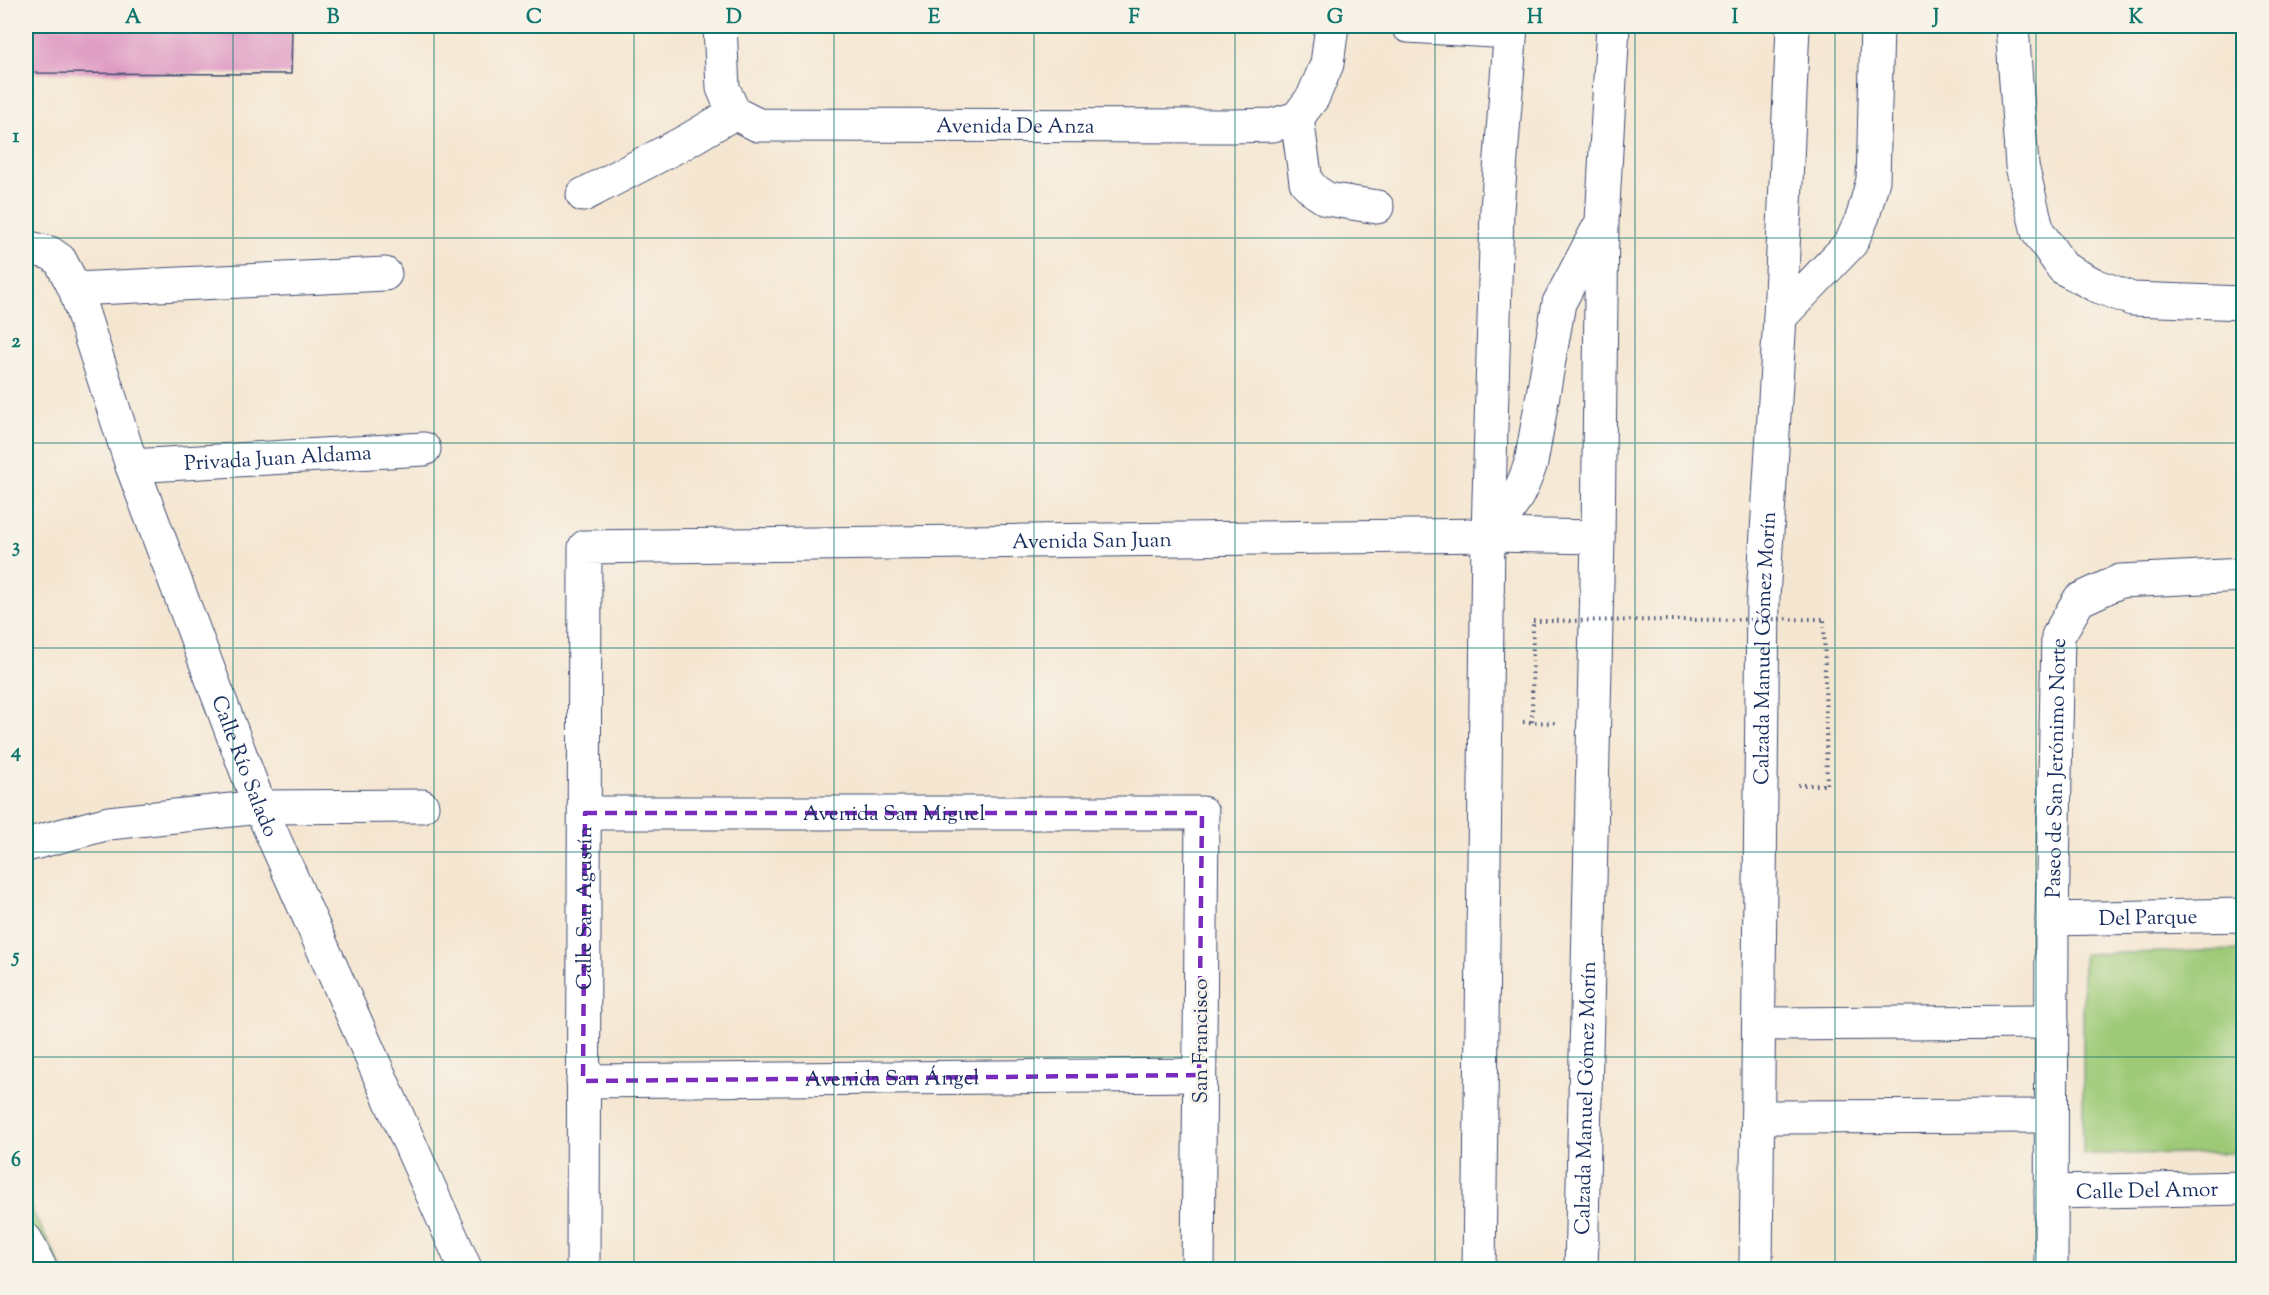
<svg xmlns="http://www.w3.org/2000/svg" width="2269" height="1295" font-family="'Sorts Mill Goudy',serif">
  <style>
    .green { fill: #9eca77; stroke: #5c7c6a; stroke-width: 1.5 }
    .building { fill: #df9bc3 }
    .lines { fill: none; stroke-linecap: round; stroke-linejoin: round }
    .minor-casing { stroke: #3c4a6f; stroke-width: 35 }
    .major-casing { stroke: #3c4a6f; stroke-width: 35 }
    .path { stroke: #3c4a6f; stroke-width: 4; stroke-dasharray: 1.5 4.5; stroke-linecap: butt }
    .minor { stroke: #fff; stroke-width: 33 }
    .major { stroke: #fff; stroke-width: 33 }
    .path-bridge { stroke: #3c4a6f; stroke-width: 4; stroke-dasharray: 1.5 4.5; stroke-linecap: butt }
    .marked { fill: none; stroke: #7b2cbf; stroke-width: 4.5; stroke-dasharray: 12 8; stroke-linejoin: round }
    .grid { fill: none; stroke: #0f766e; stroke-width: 1.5; stroke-opacity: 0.55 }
    .labels { text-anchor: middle; stroke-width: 5; stroke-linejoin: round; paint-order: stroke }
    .street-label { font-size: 21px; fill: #1b2f5e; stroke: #f7f3e8 }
    .neatline { fill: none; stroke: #0f766e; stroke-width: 2 }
    .grid-label { font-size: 20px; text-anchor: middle; font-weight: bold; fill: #0f766e }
  </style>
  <rect width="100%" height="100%" fill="#f7f3e8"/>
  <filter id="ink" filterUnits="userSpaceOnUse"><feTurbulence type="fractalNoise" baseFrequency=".0167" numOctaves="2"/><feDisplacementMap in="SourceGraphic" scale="12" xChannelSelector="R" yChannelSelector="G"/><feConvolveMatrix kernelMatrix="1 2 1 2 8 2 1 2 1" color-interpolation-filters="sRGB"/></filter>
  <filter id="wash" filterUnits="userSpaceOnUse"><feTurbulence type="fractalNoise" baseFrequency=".008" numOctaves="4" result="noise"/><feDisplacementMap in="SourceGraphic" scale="24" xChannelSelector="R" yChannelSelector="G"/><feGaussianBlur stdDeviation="1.35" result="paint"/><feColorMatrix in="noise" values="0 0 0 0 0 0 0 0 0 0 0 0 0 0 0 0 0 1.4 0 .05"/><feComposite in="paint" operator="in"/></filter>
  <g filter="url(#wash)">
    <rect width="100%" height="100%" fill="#f5e6d1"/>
    <g class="green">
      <polygon points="2243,950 2243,1153 2083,1154 2083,954"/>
      <polygon points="26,1198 62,1269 26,1269"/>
    </g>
    <g id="blocks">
      <polygon class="building" points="26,26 292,26 291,74 26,73"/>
    </g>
  </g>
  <g filter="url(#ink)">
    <use href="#blocks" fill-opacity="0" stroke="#3c4a6f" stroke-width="1.5"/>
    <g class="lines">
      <defs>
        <g id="minor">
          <polyline points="720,26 723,88 734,113"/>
          <polyline points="1408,26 1510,32"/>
          <polyline points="2012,26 2022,166 2038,232 2063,268 2095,285 2132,299 2244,303"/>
          <path id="s1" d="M 734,113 L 758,125 L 1233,126 L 1273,125 L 1297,118"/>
          <polyline points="1297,118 1306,182 1316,192 1327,199 1377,207"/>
          <polyline points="1297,118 1313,97 1327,64 1332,26"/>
          <polyline points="583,195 685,142 734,113"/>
          <path id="s2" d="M 26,247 L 50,253 L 60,260 L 75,289 L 132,466 L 260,807 L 466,1270"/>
          <polyline points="75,289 385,274"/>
          <polyline points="1780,317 1851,243 1863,216 1873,180 1877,26"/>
          <path id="s3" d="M 132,466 L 424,449"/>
          <path id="s4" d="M 585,813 L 1202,813 L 1198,1270"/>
          <polyline points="26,845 109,823 260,807 422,806"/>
          <path id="s5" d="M 2052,919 L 2244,915"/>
          <polyline points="1759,1024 2052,1022"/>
          <path id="s6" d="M 583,1081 L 1199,1075"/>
          <polyline points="1759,1117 2051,1116"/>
          <path id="s7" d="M 2051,1192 L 2244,1188"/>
          <polyline points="26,1240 41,1270"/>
          <path id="s8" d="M 583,1270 L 585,547 L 1488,535 L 1598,537"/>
          <polyline points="1479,1270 1488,535 1497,210 1511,26"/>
          <path id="s9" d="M 2051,1270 L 2052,919 L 2058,636 L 2079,600 L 2120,581 L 2244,575"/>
        </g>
        <g id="major">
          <path d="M 1488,535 C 1510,511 1521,493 1531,463 L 1559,303 L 1598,229"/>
          <path id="s10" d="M 1581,1270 L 1598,537 L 1602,222 L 1613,26"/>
          <path id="s11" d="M 1756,1270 L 1763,598 L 1780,317 L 1793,26"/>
        </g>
      </defs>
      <use href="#minor" class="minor-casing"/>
      <use href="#major" class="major-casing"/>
      <g class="path">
        <polyline points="1523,722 1557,723"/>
        <polyline points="1532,722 1533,621"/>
        <polyline points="1798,785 1827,785 1824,619"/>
      </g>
      <use href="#minor" class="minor"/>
      <use href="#major" class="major"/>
      <polyline class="path-bridge" points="1533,621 1824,619"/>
    </g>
  </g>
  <path class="marked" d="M 585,813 L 1202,813 L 1199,1075 L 583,1081 Z"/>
  <path class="grid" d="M 233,26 L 233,1270M 434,26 L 434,1270M 634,26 L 634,1270M 834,26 L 834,1270M 1034,26 L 1034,1270M 1235,26 L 1235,1270M 1435,26 L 1435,1270M 1635,26 L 1635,1270M 1835,26 L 1835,1270M 2036,26 L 2036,1270M 26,238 L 2244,238M 26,443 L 2244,443M 26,648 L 2244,648M 26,852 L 2244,852M 26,1057 L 2244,1057"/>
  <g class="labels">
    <g class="street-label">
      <text dy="7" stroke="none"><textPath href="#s1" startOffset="284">Avenida De Anza</textPath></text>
      <text dy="7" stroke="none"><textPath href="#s3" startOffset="146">Privada Juan Aldama</textPath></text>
      <text dy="7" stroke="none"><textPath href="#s8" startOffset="1230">Avenida San Juan</textPath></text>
      <text dy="7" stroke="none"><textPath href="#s11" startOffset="622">Calzada Manuel Gómez Morín</textPath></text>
      <text dy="7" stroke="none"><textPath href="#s2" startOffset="576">Calle Río Salado</textPath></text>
      <text dy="7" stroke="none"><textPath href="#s9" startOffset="502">Paseo de San Jerónimo Norte</textPath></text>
      <text dy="7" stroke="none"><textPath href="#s4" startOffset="309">Avenida San Miguel</textPath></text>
      <text dy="7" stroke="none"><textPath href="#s8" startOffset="362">Calle San Agustín</textPath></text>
      <text dy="7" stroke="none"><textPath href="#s5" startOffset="96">Del Parque</textPath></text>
      <text transform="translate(1200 1041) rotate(-90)" y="7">San Francisco</text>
      <text dy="7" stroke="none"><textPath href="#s6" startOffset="309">Avenida San Ángel</textPath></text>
      <text dy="7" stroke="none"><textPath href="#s10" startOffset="172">Calzada Manuel Gómez Morín</textPath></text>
      <text dy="7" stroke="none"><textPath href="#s7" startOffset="96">Calle Del Amor</textPath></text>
    </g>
  </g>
  <rect width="2269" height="1295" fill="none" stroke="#f7f3e8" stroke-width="66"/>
  <rect x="33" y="33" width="2203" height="1229" class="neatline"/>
  <g class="grid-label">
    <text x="133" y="23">A</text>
    <text x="333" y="23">B</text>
    <text x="534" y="23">C</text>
    <text x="734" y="23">D</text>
    <text x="934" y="23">E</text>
    <text x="1134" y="23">F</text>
    <text x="1335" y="23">G</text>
    <text x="1535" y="23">H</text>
    <text x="1735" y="23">I</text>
    <text x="1936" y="23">J</text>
    <text x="2136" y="23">K</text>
    <text x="16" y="142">1</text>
    <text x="16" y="347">2</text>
    <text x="16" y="552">3</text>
    <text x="16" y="757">4</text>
    <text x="16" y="962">5</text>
    <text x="16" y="1166">6</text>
  </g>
</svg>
